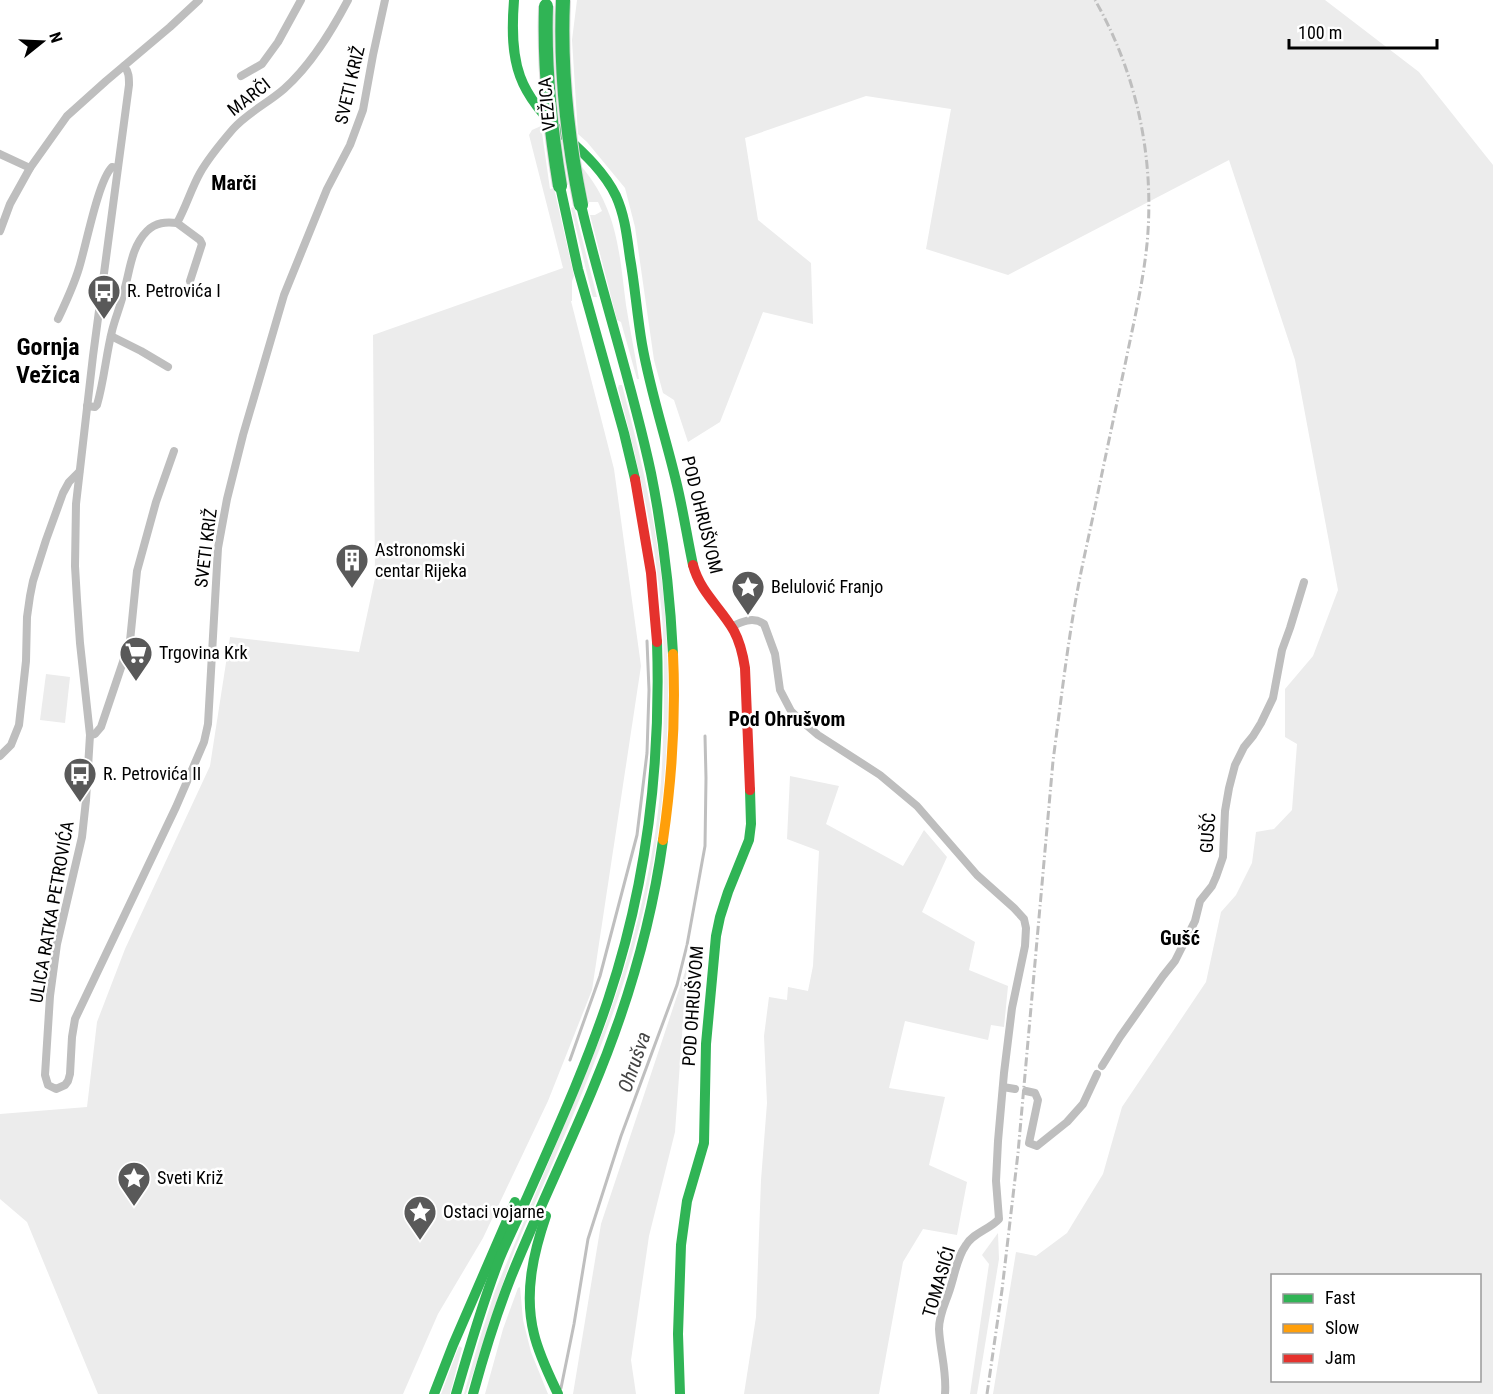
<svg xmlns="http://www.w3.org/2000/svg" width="1493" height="1394" font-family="'Roboto Condensed',sans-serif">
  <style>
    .green { fill: #ececec; fill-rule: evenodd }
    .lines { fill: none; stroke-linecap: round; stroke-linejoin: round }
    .stream { stroke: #bfbfbf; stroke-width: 3 }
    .street { stroke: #bebebe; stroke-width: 8 }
    .fast { stroke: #30b455; stroke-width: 10 }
    .slow { stroke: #ff9f0a; stroke-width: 10 }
    .jam { stroke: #e5322d; stroke-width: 10 }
    .rail { stroke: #bebebe; stroke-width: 3; stroke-dasharray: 9 3 1.5 3; stroke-linecap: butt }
    .fast-bridge-casing { stroke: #dbdbdb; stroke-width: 16; stroke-linecap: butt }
    .fast-bridge { stroke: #30b455; stroke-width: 14 }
    .labels { text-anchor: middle; stroke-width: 5; stroke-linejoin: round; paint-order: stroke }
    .street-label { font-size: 18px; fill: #000; stroke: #fff }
    .poi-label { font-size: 18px; fill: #000; stroke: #fff; text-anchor: start }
    .neighbourhood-label { font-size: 20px; font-weight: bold; fill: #000; stroke: #fff }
    .water-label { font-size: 20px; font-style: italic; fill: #444; stroke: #fff }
    .district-label { font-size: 24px; font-weight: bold; fill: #000; stroke: #fff }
  </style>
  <rect width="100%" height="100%" fill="#fff"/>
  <g class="green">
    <path d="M 577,0 L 1325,0 L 1419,72 L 1493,165 L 1493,1394 L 993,1394 L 1016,1252 L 1036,1256 L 1067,1233 L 1103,1174 L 1122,1107 L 1206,982 L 1221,912 L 1236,895 L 1252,863 L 1256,832 L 1274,829 L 1292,810 L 1297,744 L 1285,737 L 1285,689 L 1313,656 L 1338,590 L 1295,360 L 1229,160 L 1008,275 L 926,249 L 951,109 L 866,96 L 745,138 L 758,220 L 811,263 L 813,324 L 763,312 L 720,422 L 688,442 L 674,400 L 663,393 L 654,360 L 635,227 L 625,188 L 587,142 L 578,134 L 572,40 ZM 1272,1276 L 1480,1276 L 1480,1380 L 1272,1380 Z"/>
    <polygon points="541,126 550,189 554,188 574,276 572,281 572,301 571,301 614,469 641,666 592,990 548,1101 483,1238 438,1314 403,1394 98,1394 27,1222 0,1199 0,1114 87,1107 97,1022 125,949 210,766 230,637 359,652 375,578 373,335 563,268 529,135 532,130"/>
    <path d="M 581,166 C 618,210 619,251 626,305 C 630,330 635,354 639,379 L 637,379 L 621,322 L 617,320 L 590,215 L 595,215 L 602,211 L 598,202 L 589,202 Z"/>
    <polygon points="574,207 597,297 593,297 592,294 571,208"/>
    <path d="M 619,385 L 622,385 C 640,452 656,521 663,591 C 676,722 664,856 624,981 C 603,1045 577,1106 551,1167 C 539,1195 526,1222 515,1249 C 497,1297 483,1346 466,1394 L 464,1394 L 478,1344 L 495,1291 L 604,1029 C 633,950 654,867 661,782 C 663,752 664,722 664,692 C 664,663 664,634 661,606 C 654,531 637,459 618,388 Z"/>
    <polygon points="46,674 70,677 65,723 40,720"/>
    <polygon points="790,776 839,786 826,824 903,866 924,830 947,857 922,912 975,942 969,970 1008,986 1004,1027 991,1025 988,1040 905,1021 889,1088 945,1097 929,1165 967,1182 957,1235 923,1229 903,1262 879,1394 744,1394 756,1317 761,1180 767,1103 764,1036 769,997 787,1000 788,987 808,991 813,966 819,851 787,839"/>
    <polygon points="687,966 675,1132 649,1236 631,1360 636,1394 573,1394 601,1224"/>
    <polygon points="998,1233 999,1259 977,1394 970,1394 989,1264 982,1255"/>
    <polygon points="520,1287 523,1320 531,1352 548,1394 485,1394 503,1329 518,1288"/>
    <polygon points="459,1346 462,1348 450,1394 441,1394"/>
  </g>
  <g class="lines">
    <g class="stream">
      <polyline points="570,1060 600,976 637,835 647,753 649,690 647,641"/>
      <polyline points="561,1388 574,1324 588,1239 621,1136 677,985 687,945 705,846 706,778 705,736"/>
    </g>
    <g class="street">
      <path d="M 124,66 C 129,72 129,77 129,85 L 93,356 L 76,504 L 75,566 L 77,600 L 80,643 L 90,735 L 86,800 L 82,837 L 57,944 L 50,996 L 45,1075 L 48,1085 L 56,1089 L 65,1085 L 68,1081 L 70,1074 L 72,1037 L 75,1019 L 176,807 L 204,742 L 208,724 L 218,548 L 227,499 L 243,435 L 284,295 L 327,189 L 350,145 L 363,110 L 373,55 L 385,0"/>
      <polyline points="241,76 262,64 278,42 301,0"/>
      <polyline points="0,154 30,168"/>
      <polyline points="0,231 10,204 30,168 67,116 106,81 170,27 199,0"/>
      <path d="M 190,281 L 202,244 L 200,240 L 177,223 C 186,207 191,189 200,173 C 209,157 221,143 233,129 C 247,113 268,103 284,89 C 311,65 331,32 348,0"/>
      <path d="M 58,319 C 66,302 74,285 79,268 C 86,246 98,181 112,167 L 117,168"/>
      <polyline points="111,336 141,351 168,367"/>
      <path d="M 87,406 L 95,407 L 97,405 C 104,381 106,355 112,331 C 115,318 121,305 124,291 C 130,271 131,247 147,231 C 156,222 166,222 177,223"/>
      <path d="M 731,627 C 741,622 753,616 764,624 L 775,654 L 780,690 L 791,711 L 797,717 L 818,735 L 880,775 L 917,806 L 977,875 L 1014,908 L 1024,919 L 1026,928 L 1025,946 L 1012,1008 L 1004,1073 L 998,1141 L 996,1181 L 999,1219 C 989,1230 974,1232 966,1245 C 957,1257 955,1274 950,1289 C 946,1302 939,1314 939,1329 C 940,1351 947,1371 945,1394"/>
      <polyline points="90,735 95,734 101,727 130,641 137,571 156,502 174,451"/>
      <polyline points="0,756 11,745 19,725 26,661 27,617 30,596 33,581 46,540 63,493 69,482 79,472"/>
      <polyline points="1102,1066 1120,1037 1163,976 1175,961 1195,921 1200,901 1212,886 1216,877 1223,857 1225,811 1229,788 1235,765 1244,747 1253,736 1261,723 1273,698 1282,650 1290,628 1304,582"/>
      <polyline points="1003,1087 1015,1089"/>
      <polyline points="1026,1091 1035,1093 1038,1100 1029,1143 1037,1146 1067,1122 1083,1104 1097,1074"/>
    </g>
    <g class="fast">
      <path d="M 514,0 C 509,64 518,94 566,137 C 585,154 605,173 616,196 C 625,216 627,237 630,258 C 635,286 637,315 642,344 C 650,390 665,435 676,481 C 683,509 687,537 693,565"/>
      <polyline points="560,186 578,269 624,433 635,479"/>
      <path d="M 581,205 C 602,295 632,383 651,473 C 663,533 670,593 673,654"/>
      <path d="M 546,1216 C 533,1254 524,1294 534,1334 C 539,1355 549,1375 558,1394"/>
      <polyline points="434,1394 453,1345 515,1202"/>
      <path d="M 456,1394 C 469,1349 482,1304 499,1260 C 507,1240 517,1221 525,1202 C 554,1136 585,1069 608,1000 C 647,884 661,764 657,642"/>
      <path d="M 473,1394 C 484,1354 496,1315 511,1277 C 536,1215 565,1155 591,1093 C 625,1013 651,927 663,840"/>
      <polyline points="680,1394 678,1334 681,1245 687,1201 704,1143 706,1044 716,936 720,917 728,892 749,840 751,824 750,790"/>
    </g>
    <path class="slow" d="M 663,840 C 672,778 676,716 673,654"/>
    <g class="jam">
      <polyline points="635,479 651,573 657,642"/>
      <path d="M 693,565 C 700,592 721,608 734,631 C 740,642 743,655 745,668 L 750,790"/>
    </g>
    <path class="rail" d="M 987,1394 L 1002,1290 L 1018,1153 L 1053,761 C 1060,708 1066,656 1075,604 C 1081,569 1089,536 1096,502 C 1106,454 1116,407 1126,360 C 1134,321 1143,283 1147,244 C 1155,159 1137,74 1095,0"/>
    <defs>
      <g id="fast-bridge">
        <path d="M 563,0 C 560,70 567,137 581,205"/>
        <path d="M 546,6 C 544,67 550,126 560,186"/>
      </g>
    </defs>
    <use href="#fast-bridge" class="fast-bridge-casing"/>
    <use href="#fast-bridge" class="fast-bridge"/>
  </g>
  <defs>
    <symbol id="bus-pin" viewBox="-11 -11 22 30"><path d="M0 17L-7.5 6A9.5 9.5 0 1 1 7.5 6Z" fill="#595959" stroke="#fff"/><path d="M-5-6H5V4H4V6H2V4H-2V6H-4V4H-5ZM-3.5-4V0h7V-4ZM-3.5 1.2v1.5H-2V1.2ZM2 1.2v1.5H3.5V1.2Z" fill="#fff"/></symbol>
    <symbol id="building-pin" viewBox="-11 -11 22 30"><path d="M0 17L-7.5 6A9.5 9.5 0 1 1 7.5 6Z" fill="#595959" stroke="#fff"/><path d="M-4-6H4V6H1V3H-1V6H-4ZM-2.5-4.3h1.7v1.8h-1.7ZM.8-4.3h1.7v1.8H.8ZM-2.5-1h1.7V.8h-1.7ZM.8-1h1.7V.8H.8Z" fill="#fff"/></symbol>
    <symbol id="sight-pin" viewBox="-11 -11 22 30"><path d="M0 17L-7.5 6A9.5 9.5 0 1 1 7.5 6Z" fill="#595959" stroke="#fff"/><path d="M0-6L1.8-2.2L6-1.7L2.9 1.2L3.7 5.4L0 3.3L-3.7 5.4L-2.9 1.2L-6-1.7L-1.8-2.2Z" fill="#fff"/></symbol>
    <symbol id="supermarket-pin" viewBox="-11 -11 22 30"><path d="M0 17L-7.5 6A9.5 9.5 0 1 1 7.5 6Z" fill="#595959" stroke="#fff"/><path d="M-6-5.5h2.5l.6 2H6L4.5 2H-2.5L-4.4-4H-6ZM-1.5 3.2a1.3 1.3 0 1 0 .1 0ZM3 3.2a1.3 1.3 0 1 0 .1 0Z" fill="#fff"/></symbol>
  </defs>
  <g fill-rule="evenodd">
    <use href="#bus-pin" x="85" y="272" width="38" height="52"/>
    <use href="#building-pin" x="333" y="541" width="38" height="52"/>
    <use href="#sight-pin" x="729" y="568" width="38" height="52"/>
    <use href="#supermarket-pin" x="117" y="634" width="38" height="52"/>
    <use href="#bus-pin" x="61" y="755" width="38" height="52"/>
    <use href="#sight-pin" x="115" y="1159" width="38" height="52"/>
    <use href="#sight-pin" x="401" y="1193" width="38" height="52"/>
  </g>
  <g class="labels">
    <g class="street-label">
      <text transform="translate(350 85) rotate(-77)" y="6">SVETI KRIŽ</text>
      <text transform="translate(249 97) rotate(-38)" y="6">MARČI</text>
      <text transform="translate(547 104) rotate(-95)" y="6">VEŽICA</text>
      <text transform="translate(702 515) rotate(76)" y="6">POD OHRUŠVOM</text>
      <text transform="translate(206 548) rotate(-83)" y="6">SVETI KRIŽ</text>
      <text transform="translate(1208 833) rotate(-86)" y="6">GUŠĆ</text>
      <text transform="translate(52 912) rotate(-80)" y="6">ULICA RATKA PETROVIĆA</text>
      <text transform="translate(693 1006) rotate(-86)" y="6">POD OHRUŠVOM</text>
      <text transform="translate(939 1282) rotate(-73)" y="6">TOMASIĆI</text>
    </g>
    <g class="poi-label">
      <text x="127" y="297">R. Petrovića I</text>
      <text x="375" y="556">Astronomski<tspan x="375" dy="21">centar Rijeka</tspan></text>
      <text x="771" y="593">Belulović Franjo</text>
      <text x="159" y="659">Trgovina Krk</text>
      <text x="103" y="780">R. Petrovića II</text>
      <text x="157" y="1184">Sveti Križ</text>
      <text x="443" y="1218">Ostaci vojarne</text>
    </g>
    <g class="neighbourhood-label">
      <text x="234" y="190">Marči</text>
      <text x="787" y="726">Pod Ohrušvom</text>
      <text x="1180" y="945">Gušć</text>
    </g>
    <g class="water-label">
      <text transform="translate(634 1062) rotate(-71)" y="7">Ohrušva</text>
    </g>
    <g class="district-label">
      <text x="48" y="355">Gornja<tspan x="48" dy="28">Vežica</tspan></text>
    </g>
  </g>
  <rect x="1271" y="1274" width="210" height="108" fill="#ffffff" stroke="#999999" stroke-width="1.5"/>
  <rect x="1283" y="1294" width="30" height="9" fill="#30b455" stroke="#999999" stroke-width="1.5"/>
  <text x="1325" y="1304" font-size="18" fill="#000000">Fast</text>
  <rect x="1283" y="1324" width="30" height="9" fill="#ff9f0a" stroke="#999999" stroke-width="1.5"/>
  <text x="1325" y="1334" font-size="18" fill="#000000">Slow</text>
  <rect x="1283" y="1354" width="30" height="9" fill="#e5322d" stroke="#999999" stroke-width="1.5"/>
  <text x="1325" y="1364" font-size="18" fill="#000000">Jam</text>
  <g transform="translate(42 42) rotate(72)" stroke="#ffffff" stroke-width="4.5" paint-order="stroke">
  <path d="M0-4.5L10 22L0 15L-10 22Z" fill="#000000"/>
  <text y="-9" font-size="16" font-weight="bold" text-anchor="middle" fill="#000000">N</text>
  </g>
  <path d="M1289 39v9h148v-9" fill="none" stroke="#000000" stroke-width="3"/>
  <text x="1298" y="39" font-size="18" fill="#000000" stroke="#ffffff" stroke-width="4.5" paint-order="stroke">100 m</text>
</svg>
